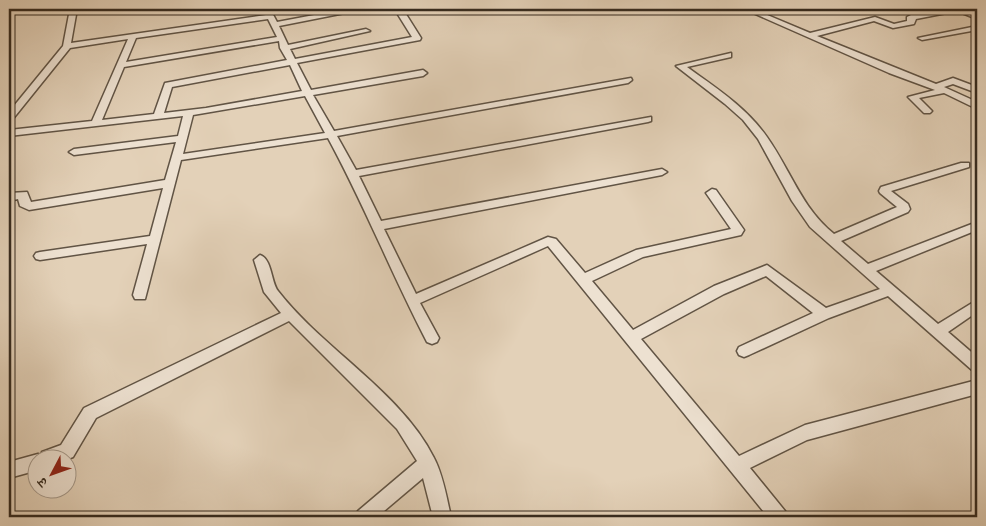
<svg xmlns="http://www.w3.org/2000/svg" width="986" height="526" font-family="'IM FELL Double Pica','Noto Serif Devanagari',serif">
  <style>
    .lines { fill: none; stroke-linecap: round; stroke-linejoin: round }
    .minor-casing { stroke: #615445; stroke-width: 3 }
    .minor { fill: #ede1d1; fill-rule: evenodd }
  </style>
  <rect width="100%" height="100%" fill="#e3d1b8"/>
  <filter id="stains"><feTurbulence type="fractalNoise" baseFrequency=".004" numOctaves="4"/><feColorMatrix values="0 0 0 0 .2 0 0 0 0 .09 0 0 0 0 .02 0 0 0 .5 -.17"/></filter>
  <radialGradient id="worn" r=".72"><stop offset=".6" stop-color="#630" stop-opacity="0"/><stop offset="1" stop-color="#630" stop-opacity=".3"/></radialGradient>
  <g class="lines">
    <defs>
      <g id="minor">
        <path d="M 70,9 L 77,9 L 71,43 L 266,15 L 264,9 L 270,9 L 277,22 L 346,9 L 358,9 L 355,11 L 279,26 L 288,45 L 366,29 L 370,31 L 290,49 L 295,59 L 412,37 L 397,13 L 404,11 L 421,38 L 420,40 L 297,63 L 311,90 L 423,70 L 427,73 L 423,76 L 313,95 L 334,131 L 631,78 L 632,80 L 628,83 L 337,136 L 356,170 L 651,117 L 651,121 L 648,122 L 359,176 L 381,221 L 662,169 L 667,172 L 662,175 L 384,229 L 416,294 L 548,237 L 556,239 L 585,273 L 636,250 L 731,229 L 706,193 L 712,189 L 716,190 L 744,230 L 741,235 L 643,257 L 592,281 L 633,330 L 714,286 L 767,265 L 826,308 L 880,289 L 810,227 L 792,201 L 758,139 L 743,120 L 725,104 L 676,66 L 731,53 L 731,57 L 687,67 C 716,88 746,107 767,137 C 791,171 801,207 834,234 L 897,207 L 880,193 L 879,191 L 881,187 L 961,163 L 969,163 L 969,167 L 891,191 L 908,204 L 910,209 L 908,212 L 841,241 L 868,264 L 977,222 L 977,230 L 876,271 L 938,324 L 977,300 L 977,312 L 948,332 L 977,357 L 977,372 L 972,370 L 888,296 L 829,318 L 749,355 L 744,357 L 739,355 L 737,351 L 739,347 L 813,313 L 766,276 L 724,294 L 641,339 L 739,456 L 805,425 L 977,380 L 977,394 L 807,440 L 750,468 L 785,511 L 788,517 L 768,517 L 548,246 L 420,303 L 439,338 L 437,342 L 432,344 L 427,342 C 392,275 364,204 328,138 L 181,160 L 145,299 L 135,299 L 133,295 L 147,244 L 40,260 L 36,259 L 34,256 L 36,253 L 40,252 L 150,236 L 163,188 L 29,210 L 20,206 L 18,199 L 9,201 L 9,193 L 27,192 L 31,202 L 165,180 L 176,142 L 74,155 L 69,152 L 74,149 L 178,136 L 183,116 L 9,136 L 9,130 L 92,121 L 128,39 L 70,48 L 12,120 L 9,121 L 9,112 L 63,46 ZM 268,19 L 277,37 L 126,62 L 136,38 ZM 279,41 L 280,48 L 287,60 L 165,83 L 154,114 L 102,120 L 124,67 ZM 290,65 L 302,91 L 206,108 L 164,113 L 172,87 ZM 305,96 L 325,133 L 183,154 L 193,115 Z"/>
        <path d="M 744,9 L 753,9 L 810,33 L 875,17 L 894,24 L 907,21 L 907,17 L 911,15 C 936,10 953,5 977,15 L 977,19 L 957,11 L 916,19 L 914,24 L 893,28 L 874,21 L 817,36 L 936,84 L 953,78 L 977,87 L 977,93 L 953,84 L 944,87 L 977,102 L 977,109 L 944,93 L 919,98 L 932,111 L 930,113 L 924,113 L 908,97 L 935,90 L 889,73 Z"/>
        <polygon points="977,26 977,30 922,40 918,38"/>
        <path d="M 260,255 C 272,259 271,282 278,291 C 323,349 402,393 434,458 C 443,475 447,499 451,517 L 433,517 L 423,478 L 377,517 L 355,517 L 358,511 L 417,461 L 397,429 L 289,321 L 96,418 L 73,457 L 68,459 L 38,458 L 38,470 L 9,478 L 9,462 L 38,454 L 41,455 L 42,452 L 61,445 L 84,408 L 281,313 L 264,292 L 254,260 Z"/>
      </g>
    </defs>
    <use href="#minor" class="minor-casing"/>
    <use href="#minor" class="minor"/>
  </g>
  <rect width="986" height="526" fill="none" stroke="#e3d1b8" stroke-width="30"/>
  <rect x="10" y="10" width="966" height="506" fill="none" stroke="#362b1f" stroke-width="2.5"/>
  <rect x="15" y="15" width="956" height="496" fill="none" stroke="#362b1f"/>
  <g transform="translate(52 474) rotate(229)"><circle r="24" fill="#ede1d1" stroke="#a4988a"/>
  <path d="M0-4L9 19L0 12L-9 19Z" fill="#8f2418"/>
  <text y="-8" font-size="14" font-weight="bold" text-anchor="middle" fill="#362b1f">उ</text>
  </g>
  <rect width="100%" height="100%" filter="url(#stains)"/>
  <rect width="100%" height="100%" fill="url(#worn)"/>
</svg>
